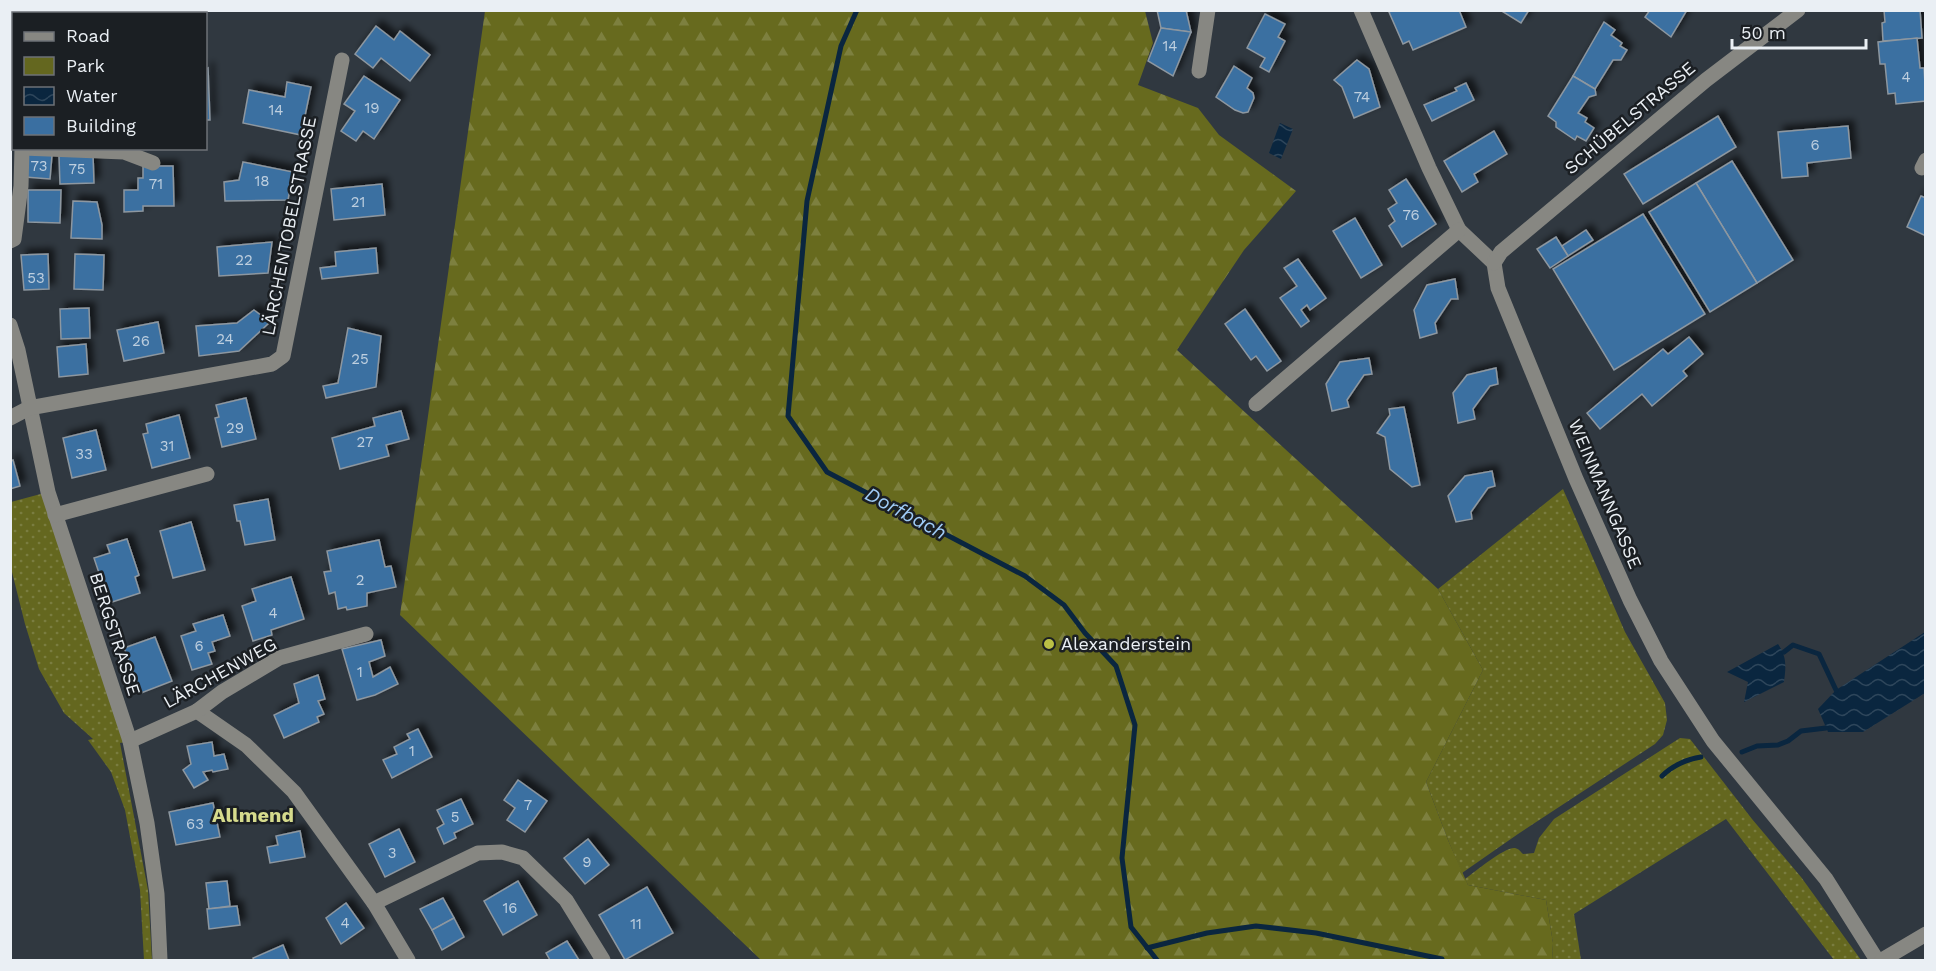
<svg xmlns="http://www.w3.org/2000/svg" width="1936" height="971" font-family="'Work Sans',sans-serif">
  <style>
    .green { fill: url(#green-dots) }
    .forest { fill: url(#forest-firs) }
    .water { fill: url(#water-waves) }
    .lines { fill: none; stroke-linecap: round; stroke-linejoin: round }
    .stream { stroke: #0a263f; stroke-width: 5 }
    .building { fill: #3a6fa1; stroke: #8d97a0; stroke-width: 1.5; filter: url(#shadow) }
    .minor { stroke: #878782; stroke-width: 15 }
    .poi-dot { fill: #bbc045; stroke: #1b1f23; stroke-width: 2 }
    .labels { text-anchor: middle; stroke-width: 5; stroke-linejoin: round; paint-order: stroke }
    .number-label { font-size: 15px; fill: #becfdf }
    .street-label { font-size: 18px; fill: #eaeff4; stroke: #1b1f23 }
    .poi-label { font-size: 18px; fill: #eaeff4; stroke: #1b1f23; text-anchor: start }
    .water-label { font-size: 20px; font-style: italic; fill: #9fcbf6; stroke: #1b1f23 }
    .neighbourhood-label { font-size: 20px; font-weight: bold; fill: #d6db8d; stroke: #1b1f23 }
  </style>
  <defs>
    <pattern id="green-dots" width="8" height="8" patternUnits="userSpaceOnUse" patternTransform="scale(1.5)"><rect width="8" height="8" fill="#64671f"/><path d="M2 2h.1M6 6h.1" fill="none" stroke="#7a7d40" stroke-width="1.8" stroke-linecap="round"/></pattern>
    <pattern id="forest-firs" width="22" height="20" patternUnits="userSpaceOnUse" patternTransform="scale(1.5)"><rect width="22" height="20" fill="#676a1e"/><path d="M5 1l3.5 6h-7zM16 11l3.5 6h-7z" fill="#7d803f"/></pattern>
    <pattern id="water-waves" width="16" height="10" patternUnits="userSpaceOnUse" patternTransform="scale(1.5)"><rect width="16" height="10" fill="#0a263f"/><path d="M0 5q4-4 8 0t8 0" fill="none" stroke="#2e465b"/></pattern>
    <filter id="shadow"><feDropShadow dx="5.5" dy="-5.5" stdDeviation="3" flood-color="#0009"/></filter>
  </defs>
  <rect width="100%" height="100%" fill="#303840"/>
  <g class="green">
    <polygon points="1563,489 1625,632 1665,703 1667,720 1663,735 1655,744 1518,834 1462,873 1448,840 1426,782 1483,670 1438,589"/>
    <polygon points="48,492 130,741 120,743 148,890 152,960 144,960 140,890 125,810 111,772 88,740 93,739 64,713 39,669 25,624 11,568 11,502"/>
    <path d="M 1680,738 L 1690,739 L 1752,819 L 1801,877 L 1861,960 L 1834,960 L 1726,819 L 1574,914 L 1581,960 L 1552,960 L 1553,943 L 1546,900 L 1468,885 L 1465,879 C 1475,872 1504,847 1515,848 C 1519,849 1520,851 1523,854 L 1534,853 L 1539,838 L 1554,819 Z"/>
  </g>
  <polygon class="forest" points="485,11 1145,11 1153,43 1138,85 1198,108 1219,135 1296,191 1244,250 1177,350 1438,589 1483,670 1426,782 1448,840 1468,885 1546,900 1553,943 1552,960 761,960 400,615"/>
  <g class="water">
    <polygon points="1280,123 1293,129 1281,159 1269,153"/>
    <polygon points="1925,632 1925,693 1863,732 1828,732 1818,709 1836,690"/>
    <path d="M 1778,644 C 1787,657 1786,666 1784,682 L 1744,702 L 1748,682 L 1727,672 Z"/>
  </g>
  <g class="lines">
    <g class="stream">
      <polyline points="857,10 841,46 807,201 788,416 827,472 1025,576 1064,605 1085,633 1116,666 1135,725 1122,858 1131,927 1157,960"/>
      <polyline points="1784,652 1793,645 1819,654 1836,690"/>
      <polyline points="1742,752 1757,746 1778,745 1788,741 1801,731 1826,728"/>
      <path d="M 1662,776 C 1672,766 1687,759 1701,757"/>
      <polyline points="1147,948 1207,933 1256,926 1316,933 1442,959"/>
    </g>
  </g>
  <g class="building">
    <polygon points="53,10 100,10 93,14 54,14"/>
    <polygon points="1157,10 1186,10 1191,32 1161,28"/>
    <polygon points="1393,10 1459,10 1466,27 1413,50 1409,41 1403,44 1389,12"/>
    <polygon points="1500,10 1529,10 1521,23"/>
    <polygon points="1650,10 1687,10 1671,37 1645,17"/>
    <polygon points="1884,10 1920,10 1922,38 1883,41 1882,23 1885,22"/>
    <polygon points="1265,14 1285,24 1278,37 1285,41 1269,72 1260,67 1265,58 1247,48"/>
    <polygon points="1604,22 1615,30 1611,35 1622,43 1620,46 1627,50 1621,60 1613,60 1595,89 1573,76"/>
    <polygon points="376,26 394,40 400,31 430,55 410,81 381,58 373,68 355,54"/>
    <polygon points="1161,28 1191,32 1173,76 1148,61"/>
    <polygon points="1917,38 1920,68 1924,68 1926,101 1896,104 1895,93 1888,94 1885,64 1880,64 1878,42"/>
    <polygon points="1357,60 1369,69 1380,107 1354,118 1342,87 1334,80"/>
    <polygon points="1234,66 1252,78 1247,88 1253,93 1254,98 1248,112 1243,113 1235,110 1216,97"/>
    <polygon points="208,68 210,120 206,120 206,69"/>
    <polygon points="364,76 400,100 374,139 363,131 356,141 341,131 355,111 344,104"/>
    <polygon points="1573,76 1595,89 1596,95 1589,97 1578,113 1587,118 1585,122 1594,128 1586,141 1577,136 1575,140 1556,127 1556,122 1548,116"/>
    <polygon points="287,82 311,87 301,135 243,123 249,90 285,97"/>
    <polygon points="1466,83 1474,100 1432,121 1424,105 1457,91 1455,88"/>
    <polygon points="1718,116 1736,147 1643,204 1624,174"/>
    <polygon points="1848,126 1851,158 1807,163 1808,176 1782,178 1778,132"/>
    <polygon points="1494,131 1507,154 1474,174 1478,182 1462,192 1444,161"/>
    <polygon points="27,152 52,155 50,179 25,177"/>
    <polygon points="93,155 94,183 60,184 59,156"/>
    <polygon points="1732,161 1793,260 1757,283 1696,183"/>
    <polygon points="243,162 293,172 288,200 225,201 224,182 239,180"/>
    <polygon points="143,166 173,166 174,206 143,206 143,211 124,212 124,190 138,190 138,178 143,178"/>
    <polygon points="1406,179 1436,224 1402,247 1389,226 1395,221 1388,209 1397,203 1389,190"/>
    <polygon points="1696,183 1757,283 1710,312 1649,212"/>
    <polygon points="382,184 385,215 334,220 331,189"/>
    <polygon points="28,190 61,190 60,223 28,222"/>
    <polygon points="1921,196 1926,198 1926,236 1907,227"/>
    <polygon points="73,201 97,202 102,225 102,239 71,238"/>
    <polygon points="1643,214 1705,314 1614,370 1553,269"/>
    <polygon points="1355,218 1382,265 1361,278 1333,231"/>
    <polygon points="1586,230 1593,240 1568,256 1562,246"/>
    <polygon points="1556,237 1568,256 1550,268 1537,249"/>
    <polygon points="272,242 268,273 219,276 217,247"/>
    <polygon points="376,248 378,273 322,279 320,268 336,266 335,252"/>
    <polygon points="48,254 49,289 24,290 21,255"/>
    <polygon points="75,254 104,255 103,290 74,289"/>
    <polygon points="1298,259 1326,298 1310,310 1307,305 1301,310 1309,321 1301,327 1280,298 1297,286 1284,268"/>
    <polygon points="1455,279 1458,299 1451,299 1435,323 1437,333 1420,338 1414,310 1427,285"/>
    <polygon points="89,308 90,338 61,339 60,309"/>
    <polygon points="1245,309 1281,361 1267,371 1256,356 1251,360 1225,324"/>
    <polygon points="254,310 270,322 239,351 199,356 196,326 237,323"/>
    <polygon points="158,322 164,353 124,361 117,330"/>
    <polygon points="348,328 381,336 376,387 326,398 323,386 338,383"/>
    <polygon points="1689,337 1703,354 1683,371 1687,376 1652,406 1642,394 1600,429 1587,413 1663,349 1668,354"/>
    <polygon points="86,344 88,374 59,377 57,347"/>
    <polygon points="1369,358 1372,374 1364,375 1347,400 1349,407 1332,411 1326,384 1340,362"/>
    <polygon points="1496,368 1498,384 1490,386 1473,409 1475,419 1458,423 1453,393 1467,375"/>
    <polygon points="246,398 256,439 222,447 215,418 219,417 216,405"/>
    <polygon points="1404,407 1420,485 1412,487 1390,469 1385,437 1377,433 1390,415 1389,409"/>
    <polygon points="401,411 409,439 386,445 389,456 340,469 332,438 375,426 373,418"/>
    <polygon points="179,415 190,458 152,468 143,434 148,433 146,424"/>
    <polygon points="96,430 106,470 72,478 63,438"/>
    <polygon points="13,460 20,486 10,489 10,461"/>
    <polygon points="1492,471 1495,486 1488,488 1471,512 1472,519 1456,522 1448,496 1465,476"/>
    <polygon points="268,499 275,540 245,545 240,521 237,521 234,505"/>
    <polygon points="191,522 205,570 173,578 160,531"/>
    <polygon points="127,539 139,575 135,577 140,593 109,603 94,558 110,553 107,545"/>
    <polygon points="379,540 385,567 391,566 396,587 367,593 367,606 347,610 346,607 338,609 335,592 329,594 324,572 331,571 327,551"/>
    <polygon points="291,577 304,619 271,630 272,635 253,641 242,606 256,601 252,589"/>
    <polygon points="223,615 230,636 212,642 215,651 208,653 212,664 192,670 181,636 196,631 193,624"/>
    <polygon points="155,637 172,681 141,693 124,648"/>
    <polygon points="381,640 385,656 369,662 373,677 390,667 398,684 375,695 357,700 342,649"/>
    <polygon points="318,675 325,699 318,701 324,714 317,717 319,722 284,738 274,715 299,703 294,684"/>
    <polygon points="418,729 432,757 392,778 383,760 397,754 394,747 410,739 407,734"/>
    <polygon points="212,742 214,756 224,754 228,769 213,772 212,770 203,772 208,780 194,788 183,770 191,764 187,746"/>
    <polygon points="518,780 547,801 525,832 507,820 515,808 504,800"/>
    <polygon points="461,799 473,824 454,833 456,838 444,844 437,828 444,824 437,810"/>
    <polygon points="213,803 220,837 176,845 169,812"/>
    <polygon points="399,829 415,862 385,877 369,844"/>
    <polygon points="300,831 305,857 270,863 267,847 278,845 276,836"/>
    <polygon points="588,839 609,865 585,884 564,858"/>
    <polygon points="227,881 230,906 209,909 206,883"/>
    <polygon points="518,881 537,915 503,935 484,901"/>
    <polygon points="647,887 673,933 625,960 599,915"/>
    <polygon points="443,898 454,918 432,930 420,909"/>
    <polygon points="346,903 364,928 341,944 326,918"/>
    <polygon points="237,906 240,925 209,929 207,909"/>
    <polygon points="454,918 464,937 442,950 432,930"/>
    <polygon points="567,941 579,960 550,960 546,953"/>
    <polygon points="283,945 289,960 254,960 253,958"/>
  </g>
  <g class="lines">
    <g class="minor">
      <polyline points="18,10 19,14"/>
      <polyline points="1361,10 1429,168 1459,230 1494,263 1498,288 1576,479 1630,600 1661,661 1713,741 1826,879 1877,960"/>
      <polyline points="1199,71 1208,10"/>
      <polyline points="23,148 124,152 153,163"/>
      <polyline points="1922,168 1926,160"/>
      <polyline points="10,241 14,239 21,186 22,148"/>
      <polyline points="1494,263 1501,252 1706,80 1798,10"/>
      <polyline points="10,325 18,350 48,492 130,741 147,823 157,894 160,960"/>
      <polyline points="1256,404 1459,230"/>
      <polyline points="10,418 29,408 272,364 283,356 342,60"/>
      <polyline points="55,515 207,474"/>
      <polyline points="197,711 246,745 294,792 374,903"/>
      <polyline points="130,741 197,711 222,692 279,658 366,634"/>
      <polyline points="408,960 374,903 478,853 502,852 523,858 566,900 603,960"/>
      <polyline points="1882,960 1926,934"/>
    </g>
  </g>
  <circle class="poi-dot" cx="1049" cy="644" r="6"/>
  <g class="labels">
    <g class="number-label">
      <text x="1170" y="51">14</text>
      <text x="1906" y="82">4</text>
      <text x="1362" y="102">74</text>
      <text x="372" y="113">19</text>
      <text x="276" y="115">14</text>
      <text x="1815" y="150">6</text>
      <text x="39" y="171">73</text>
      <text x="77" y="174">75</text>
      <text x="262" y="186">18</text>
      <text x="156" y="189">71</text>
      <text x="358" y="207">21</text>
      <text x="1411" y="220">76</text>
      <text x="244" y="265">22</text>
      <text x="36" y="283">53</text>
      <text x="225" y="344">24</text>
      <text x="141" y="346">26</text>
      <text x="360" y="364">25</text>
      <text x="235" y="433">29</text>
      <text x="365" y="447">27</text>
      <text x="167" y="451">31</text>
      <text x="84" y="459">33</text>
      <text x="360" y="585">2</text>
      <text x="273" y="618">4</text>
      <text x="199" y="651">6</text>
      <text x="360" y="677">1</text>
      <text x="412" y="756">1</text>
      <text x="528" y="810">7</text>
      <text x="455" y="822">5</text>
      <text x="195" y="829">63</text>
      <text x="392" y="858">3</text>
      <text x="587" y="867">9</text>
      <text x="510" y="913">16</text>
      <text x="345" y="928">4</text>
      <text x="636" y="929">11</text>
    </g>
    <g class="street-label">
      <text transform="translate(1630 118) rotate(-40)" y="6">SCHÜBELSTRASSE</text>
      <text transform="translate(289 226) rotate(-79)" y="6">LÄRCHENTOBELSTRASSE</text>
      <text transform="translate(1605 494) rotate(67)" y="6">WEINMANNGASSE</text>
      <text transform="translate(115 634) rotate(72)" y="6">BERGSTRASSE</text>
      <text transform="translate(220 673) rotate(-29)" y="6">LÄRCHENWEG</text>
    </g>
    <g class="poi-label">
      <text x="1061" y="650">Alexanderstein</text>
    </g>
    <g class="water-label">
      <text transform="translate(906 513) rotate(28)" y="7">Dorfbach</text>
    </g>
    <g class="neighbourhood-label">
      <text x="253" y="822">Allmend</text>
    </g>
  </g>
  <rect width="1936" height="971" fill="none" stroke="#eaeff4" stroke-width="24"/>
  <rect x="12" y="12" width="195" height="138" fill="#1b1f23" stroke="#6e7277" stroke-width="1.5"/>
  <rect x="24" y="32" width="30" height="9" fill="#878782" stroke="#6e7277" stroke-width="1.5"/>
  <text x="66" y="42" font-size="18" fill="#eaeff4">Road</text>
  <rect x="24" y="57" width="30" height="18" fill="#64671f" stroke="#6e7277" stroke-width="1.5"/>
  <text x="66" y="72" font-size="18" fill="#eaeff4">Park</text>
  <rect x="24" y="87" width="30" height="18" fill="url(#water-waves)" stroke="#6e7277" stroke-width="1.5"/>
  <text x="66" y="102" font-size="18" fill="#eaeff4">Water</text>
  <rect x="24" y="117" width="30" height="18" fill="#3a6fa1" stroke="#6e7277" stroke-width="1.5"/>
  <text x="66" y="132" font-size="18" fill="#eaeff4">Building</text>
  <path d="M1732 39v9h134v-9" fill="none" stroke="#eaeff4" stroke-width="3"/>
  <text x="1741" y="39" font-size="18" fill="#eaeff4" stroke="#1b1f23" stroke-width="4.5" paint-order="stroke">50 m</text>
</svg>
